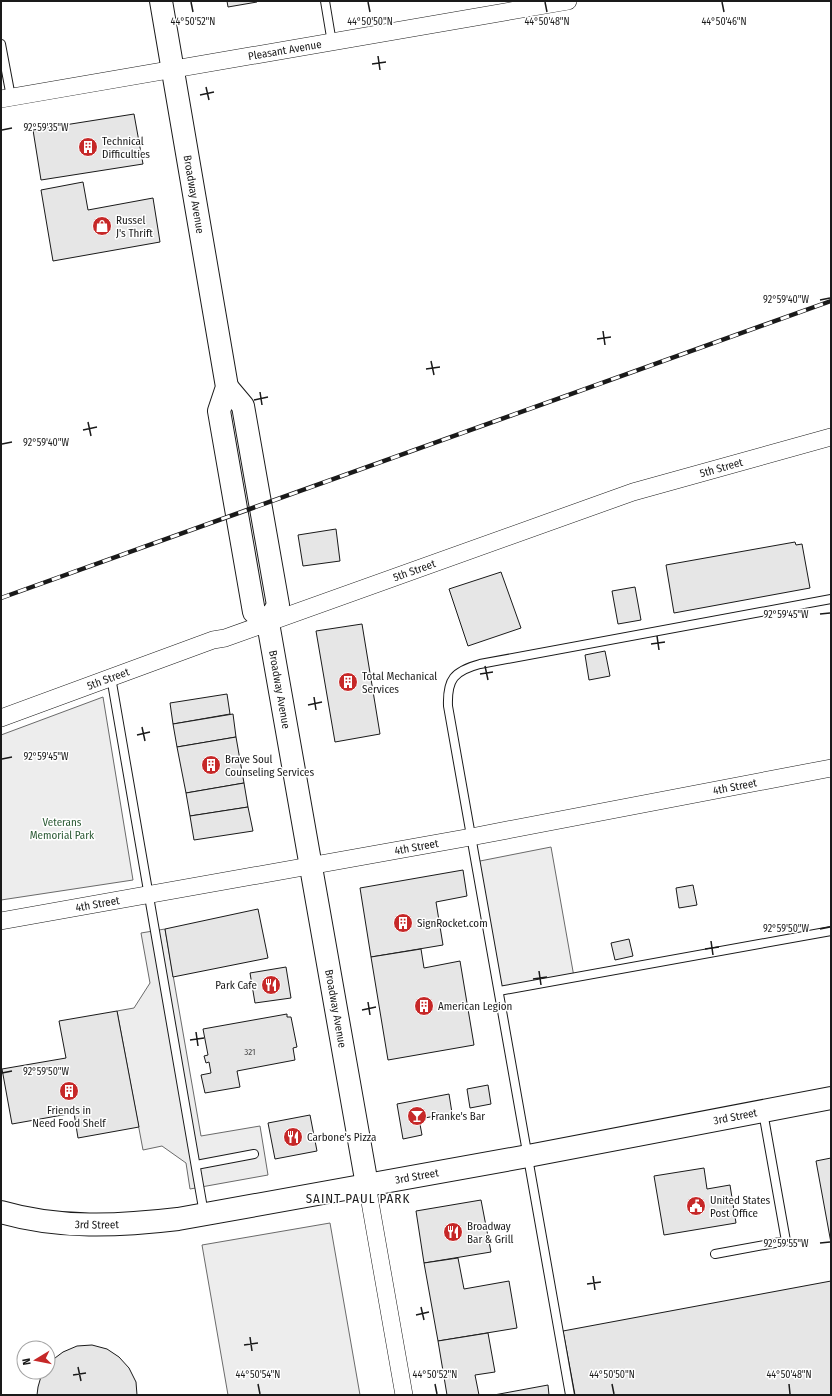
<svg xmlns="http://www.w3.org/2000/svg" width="832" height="1396" font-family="'Fira Sans Condensed',sans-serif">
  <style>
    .built { fill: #ededed; stroke: #6a6a6a }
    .building { fill: #e6e6e6; stroke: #1a1a1a }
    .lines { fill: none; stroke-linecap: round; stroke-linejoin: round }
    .lane-casing { stroke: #1a1a1a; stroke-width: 10 }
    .street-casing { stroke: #1a1a1a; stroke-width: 18 }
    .secondary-casing { stroke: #1a1a1a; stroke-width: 24 }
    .lane { stroke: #fff; stroke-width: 8 }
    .street { stroke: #fff; stroke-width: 17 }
    .secondary { stroke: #fff; stroke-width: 22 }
    .rail-casing { stroke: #1a1a1a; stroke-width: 4.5 }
    .rail { stroke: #fff; stroke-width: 3; stroke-dasharray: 9; stroke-linecap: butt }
    .ticks { fill: none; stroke: #1a1a1a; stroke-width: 1.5 }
    .labels { text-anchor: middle; stroke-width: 3; stroke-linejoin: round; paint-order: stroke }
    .number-label { font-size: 9px; fill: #4d4d4d }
    .street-label { font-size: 11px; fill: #1a1a1a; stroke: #fff }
    .poi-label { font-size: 11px; fill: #1a1a1a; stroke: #fff; text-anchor: start }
    .park-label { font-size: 11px; fill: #2b5a34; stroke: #fff }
    .quarter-label { font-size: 13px; letter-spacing: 1px; fill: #1a1a1a; stroke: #fff }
    .ticks-label { font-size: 10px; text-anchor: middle; fill: #1a1a1a; stroke: #fff; stroke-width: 3; stroke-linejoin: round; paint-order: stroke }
  </style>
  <rect width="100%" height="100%" fill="#fff"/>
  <g class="built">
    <polygon points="103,697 133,880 1,900 1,735"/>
    <polygon points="551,847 574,977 499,991 475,862"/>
    <polygon points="165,929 201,1136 260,1126 268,1175 190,1189 186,1163 162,1146 143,1150 117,1011 134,1008 150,983 141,933"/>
    <polygon points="330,1223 360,1395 228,1395 202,1245"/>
  </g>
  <g class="building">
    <polygon points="227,1 257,1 257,2 228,7"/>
    <polygon points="134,114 143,164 41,180 33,130"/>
    <polygon points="83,182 88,210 153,198 160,242 53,261 41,190"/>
    <polygon points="336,529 340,561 303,566 298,535"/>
    <polygon points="795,542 796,545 802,544 810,588 674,613 666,565"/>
    <polygon points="501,572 521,628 468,646 449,589"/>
    <polygon points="635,587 641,620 618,624 612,591"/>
    <polygon points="362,624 380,734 335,742 316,631"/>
    <polygon points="605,651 610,676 589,680 585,655"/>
    <polygon points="227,694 230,714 173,724 170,703"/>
    <polygon points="233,714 236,737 177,747 173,724"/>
    <polygon points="236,737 244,783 186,793 177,747"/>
    <polygon points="244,783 248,807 190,816 186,793"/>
    <polygon points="248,807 253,831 194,840 190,816"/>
    <polygon points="463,870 467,896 436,902 443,945 371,957 360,888"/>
    <polygon points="693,885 697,905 679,908 676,888"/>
    <polygon points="258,909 268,958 173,977 165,929"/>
    <polygon points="629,939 633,956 615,960 611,943"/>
    <polygon points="421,949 424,968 460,961 474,1045 388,1060 371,957"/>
    <polygon points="286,967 291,998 255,1003 250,973"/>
    <polygon points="117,1011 139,1127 78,1138 74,1113 12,1124 2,1069 66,1058 59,1021"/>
    <polygon points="287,1014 287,1017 291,1017 297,1047 293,1048 295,1060 237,1071 240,1087 205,1093 201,1075 211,1073 209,1062 206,1063 204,1056 208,1055 203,1029"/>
    <polygon points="488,1085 491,1104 470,1108 467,1089"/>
    <polygon points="449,1094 452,1113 419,1119 422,1135 403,1139 397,1104"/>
    <polygon points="310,1115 317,1151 275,1159 268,1123"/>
    <polygon points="831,1158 831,1243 816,1161"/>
    <polygon points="704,1168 707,1189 730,1185 736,1223 664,1235 654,1176"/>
    <polygon points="481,1200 491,1252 424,1263 416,1211"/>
    <polygon points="458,1258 464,1289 509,1281 517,1328 438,1341 424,1263"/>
    <polygon points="831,1281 831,1395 575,1395 563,1331"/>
    <polygon points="488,1333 495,1372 475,1375 479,1395 447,1395 438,1341"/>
    <polygon points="92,1345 107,1349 119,1357 129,1368 136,1382 137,1395 37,1395 38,1387 42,1373 48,1372 48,1365 51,1361 63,1352 77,1346"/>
    <polygon points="548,1385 549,1395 494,1395"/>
  </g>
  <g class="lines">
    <defs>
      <g id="lane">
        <polyline points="325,1 332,43"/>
        <polyline points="1,44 11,97"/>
        <polyline points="111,677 204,1214"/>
        <polyline points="499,991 831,931"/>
        <polyline points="196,1165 254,1154"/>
        <polyline points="715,1254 786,1241 763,1112"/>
        <path d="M 570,1395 L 448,706 C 447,679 454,671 480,664 L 831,599"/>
      </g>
      <g id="street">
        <path id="s1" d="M 1,99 L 568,1"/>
        <path id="s2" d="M 1,718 L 213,640 L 225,638 L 633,492 L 831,437"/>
        <path id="s3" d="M 1,921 L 471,837 L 831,768"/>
        <polyline points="367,1185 404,1395"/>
      </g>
      <g id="secondary">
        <path id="s4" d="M 161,1 L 227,387 L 219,411 L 254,612 L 268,623"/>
        <path id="s5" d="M 227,387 L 243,406 L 278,605 L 268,623 L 367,1185"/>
        <path id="s6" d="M 1,1212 C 59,1229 119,1226 178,1219 L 528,1156 L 831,1098"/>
      </g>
    </defs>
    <use href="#lane" class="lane-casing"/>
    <use href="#street" class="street-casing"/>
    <use href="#secondary" class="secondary-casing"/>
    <use href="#lane" class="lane"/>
    <use href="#street" class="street"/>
    <use href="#secondary" class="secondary"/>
    <defs>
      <polyline id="rail" points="1,598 831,301"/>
    </defs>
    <use href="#rail" class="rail-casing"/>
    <use href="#rail" class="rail"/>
  </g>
  <path class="ticks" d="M 191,2 L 193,12M 368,2 L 370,12M 545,2 L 547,12M 722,2 L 724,12M 378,56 L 380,70M 372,64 L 386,62M 206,87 L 209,100M 200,95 L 214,92M 2,130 L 12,128M 820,300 L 830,298M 603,331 L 605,345M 597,339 L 611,337M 431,361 L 434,375M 426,369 L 440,367M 260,392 L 262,405M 254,400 L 268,397M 88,422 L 91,436M 83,430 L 97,427M 2,444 L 12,442M 820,614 L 830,613M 657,636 L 659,650M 651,644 L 665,642M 485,666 L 488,680M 480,674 L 493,672M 314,697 L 316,710M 308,705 L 322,702M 142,727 L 145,741M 137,735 L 150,732M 2,759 L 12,757M 820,929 L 830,927M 711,941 L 713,955M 705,949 L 719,947M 539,971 L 541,985M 533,979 L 547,977M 368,1002 L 370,1015M 362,1010 L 376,1007M 196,1032 L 198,1046M 190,1040 L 204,1038M 2,1073 L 12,1071M 820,1243 L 830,1242M 593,1276 L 595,1290M 587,1284 L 601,1282M 421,1307 L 424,1320M 416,1315 L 429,1312M 250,1337 L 252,1351M 244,1345 L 258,1343M 78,1367 L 81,1381M 73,1375 L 86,1373M 258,1384 L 260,1394M 435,1384 L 437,1394M 612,1384 L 614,1394M 789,1384 L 790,1394"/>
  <defs>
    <symbol id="building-disc" viewBox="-11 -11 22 22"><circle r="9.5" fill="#c62828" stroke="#fff"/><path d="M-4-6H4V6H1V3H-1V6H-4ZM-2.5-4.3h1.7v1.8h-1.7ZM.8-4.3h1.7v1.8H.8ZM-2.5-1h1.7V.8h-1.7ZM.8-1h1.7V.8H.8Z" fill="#fff"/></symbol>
    <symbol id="shop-disc" viewBox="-11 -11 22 22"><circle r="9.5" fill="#c62828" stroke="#fff"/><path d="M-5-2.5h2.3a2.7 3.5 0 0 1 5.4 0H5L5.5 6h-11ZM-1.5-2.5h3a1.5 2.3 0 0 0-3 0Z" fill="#fff"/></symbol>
    <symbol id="restaurant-disc" viewBox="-11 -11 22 22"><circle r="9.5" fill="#c62828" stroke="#fff"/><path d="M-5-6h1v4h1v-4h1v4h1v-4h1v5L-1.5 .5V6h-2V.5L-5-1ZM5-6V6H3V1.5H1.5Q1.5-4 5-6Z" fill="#fff"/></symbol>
    <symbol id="bar-disc" viewBox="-11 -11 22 22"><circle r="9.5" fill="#c62828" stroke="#fff"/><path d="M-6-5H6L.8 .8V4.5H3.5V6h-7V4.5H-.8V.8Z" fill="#fff"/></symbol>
    <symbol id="civic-disc" viewBox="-11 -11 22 22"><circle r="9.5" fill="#c62828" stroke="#fff"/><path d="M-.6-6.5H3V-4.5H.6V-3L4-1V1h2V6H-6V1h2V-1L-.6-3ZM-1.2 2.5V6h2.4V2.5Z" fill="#fff"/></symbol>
  </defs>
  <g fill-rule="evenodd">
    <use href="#building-disc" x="77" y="136" width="22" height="22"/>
    <use href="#shop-disc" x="91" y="215" width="22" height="22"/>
    <use href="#building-disc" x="337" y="671" width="22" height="22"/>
    <use href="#building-disc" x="200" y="754" width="22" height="22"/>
    <use href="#building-disc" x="392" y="912" width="22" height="22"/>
    <use href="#restaurant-disc" x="260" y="974" width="22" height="22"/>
    <use href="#building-disc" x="413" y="995" width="22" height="22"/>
    <use href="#building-disc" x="58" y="1080" width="22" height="22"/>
    <use href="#bar-disc" x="406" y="1105" width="22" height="22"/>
    <use href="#restaurant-disc" x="282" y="1126" width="22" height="22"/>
    <use href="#civic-disc" x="685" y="1195" width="22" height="22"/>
    <use href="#restaurant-disc" x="442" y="1221" width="22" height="22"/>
  </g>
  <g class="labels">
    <g class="number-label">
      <text x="250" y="1055">321</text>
    </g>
    <g class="street-label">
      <text dy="4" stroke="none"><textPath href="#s1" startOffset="288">Pleasant Avenue</textPath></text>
      <text dy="4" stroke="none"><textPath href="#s4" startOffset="196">Broadway Avenue</textPath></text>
      <text dy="4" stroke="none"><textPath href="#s2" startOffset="763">5th Street</textPath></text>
      <text dy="4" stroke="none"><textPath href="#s2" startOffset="439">5th Street</textPath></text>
      <text dy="4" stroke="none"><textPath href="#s2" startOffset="114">5th Street</textPath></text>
      <text dy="4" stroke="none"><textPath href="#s5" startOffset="315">Broadway Avenue</textPath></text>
      <text dy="4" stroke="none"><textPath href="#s3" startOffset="746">4th Street</textPath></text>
      <text dy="4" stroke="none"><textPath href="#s3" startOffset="422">4th Street</textPath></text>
      <text dy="4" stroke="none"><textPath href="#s3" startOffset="98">4th Street</textPath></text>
      <text dy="4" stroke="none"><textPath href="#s5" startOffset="639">Broadway Avenue</textPath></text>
      <text dy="4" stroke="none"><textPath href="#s6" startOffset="745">3rd Street</textPath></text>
      <text dy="4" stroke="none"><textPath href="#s6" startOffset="421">3rd Street</textPath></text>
      <text dy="4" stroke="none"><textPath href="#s6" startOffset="97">3rd Street</textPath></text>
    </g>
    <g class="poi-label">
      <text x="102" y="145">Technical<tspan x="102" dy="13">Difficulties</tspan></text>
      <text x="116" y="224">Russel<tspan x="116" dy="13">J's Thrift</tspan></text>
      <text x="362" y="680">Total Mechanical<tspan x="362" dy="13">Services</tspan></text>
      <text x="225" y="763">Brave Soul<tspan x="225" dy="13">Counseling Services</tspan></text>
      <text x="417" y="927">SignRocket.com</text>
      <text x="257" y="989" text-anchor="end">Park Cafe</text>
      <text x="438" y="1010">American Legion</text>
      <text x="69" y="1114" text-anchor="middle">Friends in<tspan x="69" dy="13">Need Food Shelf</tspan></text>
      <text x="431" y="1120">Franke's Bar</text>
      <text x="307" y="1141">Carbone's Pizza</text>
      <text x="710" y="1204">United States<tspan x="710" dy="13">Post Office</tspan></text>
      <text x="467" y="1230">Broadway<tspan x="467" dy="13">Bar &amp; Grill</tspan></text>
    </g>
    <g class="park-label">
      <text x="62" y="826">Veterans<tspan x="62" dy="13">Memorial Park</tspan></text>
    </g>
    <g class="quarter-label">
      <text x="358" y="1203">SAINT PAUL PARK</text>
    </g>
  </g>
  <g class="ticks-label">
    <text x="193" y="25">44°50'52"N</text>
    <text x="370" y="25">44°50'50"N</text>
    <text x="547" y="25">44°50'48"N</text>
    <text x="724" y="25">44°50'46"N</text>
    <text x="46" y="131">92°59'35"W</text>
    <text x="786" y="303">92°59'40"W</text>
    <text x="46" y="446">92°59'40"W</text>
    <text x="786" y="618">92°59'45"W</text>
    <text x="46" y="760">92°59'45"W</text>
    <text x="786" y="932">92°59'50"W</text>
    <text x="46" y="1075">92°59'50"W</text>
    <text x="786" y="1247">92°59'55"W</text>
    <text x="258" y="1378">44°50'54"N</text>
    <text x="435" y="1378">44°50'52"N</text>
    <text x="612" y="1378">44°50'50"N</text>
    <text x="789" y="1378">44°50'48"N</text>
  </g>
  <rect width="832" height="1396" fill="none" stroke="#1a1a1a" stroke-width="4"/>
  <g transform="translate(36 1360) rotate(260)"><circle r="19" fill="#ffffff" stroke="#a3a3a3"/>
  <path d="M0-3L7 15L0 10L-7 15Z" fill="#c62828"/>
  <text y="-6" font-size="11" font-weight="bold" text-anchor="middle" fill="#1a1a1a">N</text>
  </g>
</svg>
